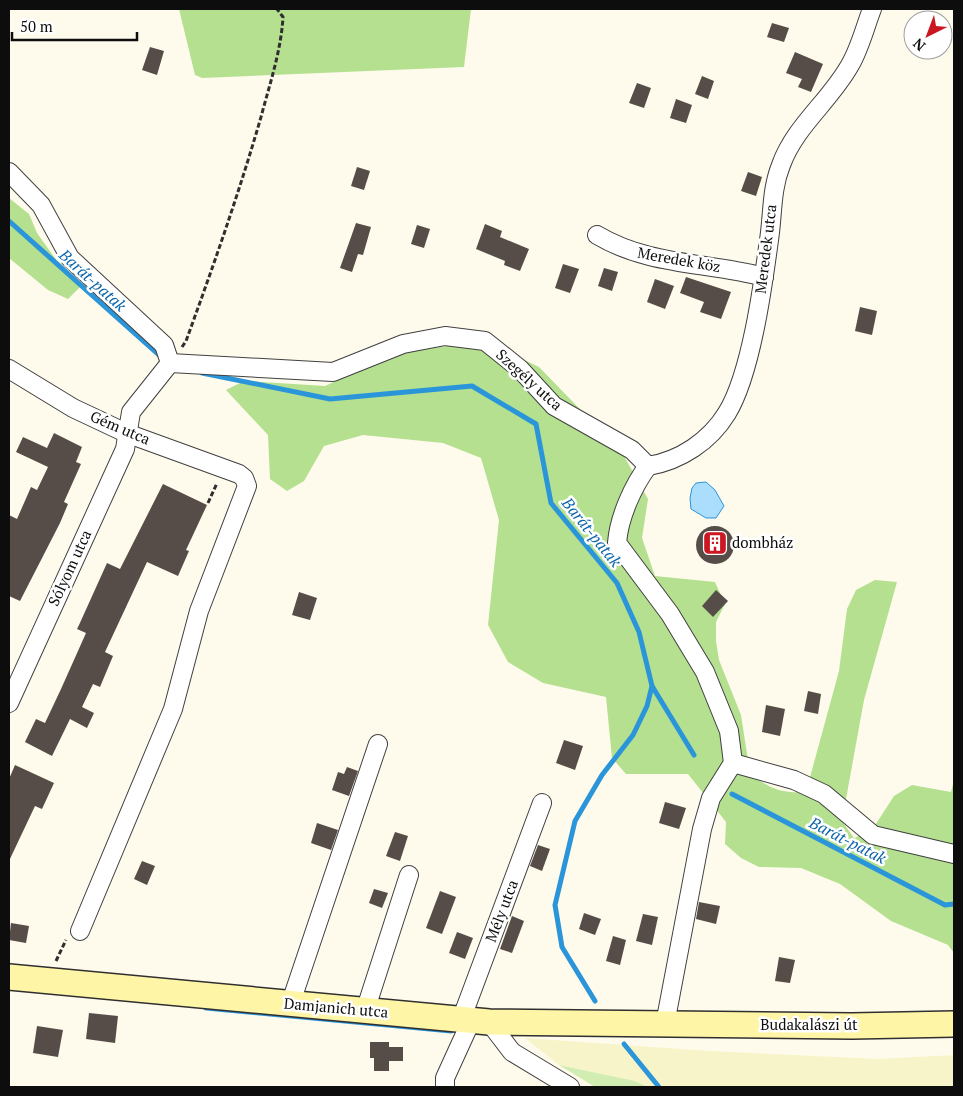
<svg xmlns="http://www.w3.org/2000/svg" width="963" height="1096" font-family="'PT Serif',serif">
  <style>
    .farmland { fill: #f8f4c9 }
    .green { fill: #d1edb2 }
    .forest { fill: #b4e090 }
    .water { fill: #abdefc; stroke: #2b95da }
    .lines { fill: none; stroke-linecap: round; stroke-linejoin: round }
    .stream { stroke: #2b95da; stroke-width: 5 }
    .building { fill: #564d48 }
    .street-casing { stroke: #404040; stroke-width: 20 }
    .secondary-casing { stroke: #2f2f2f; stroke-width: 28 }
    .path { stroke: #2f2f2f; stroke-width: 3; stroke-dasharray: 5 2.5; stroke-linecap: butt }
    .street { stroke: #fff; stroke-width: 18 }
    .secondary { stroke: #fff5a7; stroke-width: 25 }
    .labels { text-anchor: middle; stroke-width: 5; stroke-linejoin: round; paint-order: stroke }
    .street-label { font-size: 15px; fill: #0d0d0d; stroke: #fff }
    .poi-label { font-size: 15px; fill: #0d0d0d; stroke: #fff; text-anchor: start }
    .water-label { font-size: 16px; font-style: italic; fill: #0a65aa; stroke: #fff }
  </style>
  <rect width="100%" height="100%" fill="#fffbec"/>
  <polygon class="farmland" points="525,1038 710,1051 879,1059 954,1055 954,1087 648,1087 635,1081 559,1065"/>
  <polygon class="green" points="559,1065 635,1081 648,1087 595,1087"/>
  <g class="forest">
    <polygon points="179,9 471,9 464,67 202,78 195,75"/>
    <polygon points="9,198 29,214 37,233 62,268 81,286 68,299 48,290 9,258"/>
    <path d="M 485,341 L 539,367 L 607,437 L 614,438 L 648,499 L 642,538 L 655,576 L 715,582 L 725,604 L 716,622 L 716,641 L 719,660 L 741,715 L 750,773 C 770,789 780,793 806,792 L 839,671 L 847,609 L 856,590 L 875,580 L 897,582 L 864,700 L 842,821 L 854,838 L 872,830 L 894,796 L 912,785 L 951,792 L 954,780 L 954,953 L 948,945 L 891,921 L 840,884 L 801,868 L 759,867 L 741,858 L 725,844 L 726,822 L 688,774 L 626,774 L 612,758 L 606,697 L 543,683 L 508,662 L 488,625 L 499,520 L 481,458 L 443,443 L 363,435 L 324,446 L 304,481 L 287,491 L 270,479 L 268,435 L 226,390 L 244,381 L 325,386 L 396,353 Z"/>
  </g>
  <polygon class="water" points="706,482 715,490 724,506 716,518 706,518 691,509 690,498 692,488 696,483"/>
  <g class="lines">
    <g class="stream">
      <polyline points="9,221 160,356"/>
      <polyline points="202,373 330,399 472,386 536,424 551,503 617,583 639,632 652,686 694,755"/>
      <polyline points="732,794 945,905 954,904"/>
      <polyline points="595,1001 562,947 555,905 575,821 602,775 633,735 647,706 652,686"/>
      <polyline points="206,1008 451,1031"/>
      <polyline points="624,1044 659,1087"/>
    </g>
  </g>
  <g class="building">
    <polygon points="772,23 789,28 784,42 767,37"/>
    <polygon points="150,47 164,51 157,75 142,70"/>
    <polygon points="795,52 823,64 811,92 798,87 802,79 786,73"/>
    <polygon points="702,76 714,81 708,99 695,94"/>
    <polygon points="637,83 651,88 644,108 629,103"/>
    <polygon points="676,99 692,105 686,123 670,118"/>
    <polygon points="357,167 370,171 364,190 351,186"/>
    <polygon points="748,172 762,177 756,196 741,191"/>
    <polygon points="356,223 371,227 363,255 358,254 352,272 340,268"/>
    <polygon points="485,224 502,231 500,237 529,249 520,271 504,265 505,261 476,249"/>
    <polygon points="417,225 430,229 424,248 411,244"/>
    <polygon points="563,264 579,269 570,293 555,288"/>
    <polygon points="604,268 618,272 612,291 598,286"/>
    <polygon points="686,277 731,292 721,319 700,312 704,302 680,293"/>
    <polygon points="655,279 674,286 665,309 647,302"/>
    <polygon points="860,307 877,311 872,335 855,331"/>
    <polygon points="54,433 82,447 76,462 81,464 64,502 68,504 60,523 20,601 9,596 9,515 17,519 31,487 37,490 48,467 16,452 23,437 47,448"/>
    <polygon points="163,484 207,505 186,550 189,551 178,576 147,562 105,652 113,656 100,687 93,684 82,707 94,713 87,728 70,719 52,756 25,742 36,719 45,723 61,689 86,633 77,629 79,625 107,563 120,569"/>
    <circle cx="715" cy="545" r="19"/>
    <polygon points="716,590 728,601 713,617 702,606"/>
    <polygon points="299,592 317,598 310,620 292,615"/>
    <polygon points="808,691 821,694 818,714 804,711"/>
    <polygon points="766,705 785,709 780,736 762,732"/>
    <polygon points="564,740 583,746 575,770 556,763"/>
    <polygon points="15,765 54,783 42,809 35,806 9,861 9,779"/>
    <polygon points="347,767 358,771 349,796 332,790 338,772 344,774"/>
    <polygon points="665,802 686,808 679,829 659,823"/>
    <polygon points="317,823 338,830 331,850 311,843"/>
    <polygon points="395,832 408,836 400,861 386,856"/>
    <polygon points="538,845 550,849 542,871 530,866"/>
    <polygon points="142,861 155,866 147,885 134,879"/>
    <polygon points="374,889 388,893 382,908 369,903"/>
    <polygon points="440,891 456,897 442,934 426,928"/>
    <polygon points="699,902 720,906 716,924 696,919"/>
    <polygon points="584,913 601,919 595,935 579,929"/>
    <polygon points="643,914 658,917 652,945 636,941"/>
    <polygon points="512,916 524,921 512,953 500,949"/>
    <polygon points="11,923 29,926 26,943 9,940"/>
    <polygon points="457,932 473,938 465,959 449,953"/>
    <polygon points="613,936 626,940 620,965 606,961"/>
    <polygon points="779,957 795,960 790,983 775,981"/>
    <polygon points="89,1013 118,1016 115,1043 86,1039"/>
    <polygon points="37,1026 63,1030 58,1057 33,1053"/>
    <polygon points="370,1042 389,1042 389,1047 403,1047 403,1061 389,1061 389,1071 374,1071 374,1058 370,1058"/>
  </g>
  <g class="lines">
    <defs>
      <g id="street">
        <polyline points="9,172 41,205 70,258 164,345 170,363"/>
        <path d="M 597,235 C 649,266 708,262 764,277"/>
        <polyline points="170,363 333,372 403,344 445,336 485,341 520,369 554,406 632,450 648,466"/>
        <polyline points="9,369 73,408 126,433 239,474 244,478 247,486 199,611 173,709 80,931"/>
        <path d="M 648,466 C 680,461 710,441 727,413 C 751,374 763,285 769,240 C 773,214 771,190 781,165 C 795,126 830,101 850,65 C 860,48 865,27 872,9"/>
        <path d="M 648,466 C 633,486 619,517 617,543 L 670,614 L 705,672 L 729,731 L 733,763"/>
        <polyline points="9,703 125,449 131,412 170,363"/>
        <polyline points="733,763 794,780 824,794 873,835 954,854"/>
        <polyline points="290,1005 378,744"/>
        <polyline points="365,1011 409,875"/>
        <polyline points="461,1020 542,803"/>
        <polyline points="489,1022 512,1052 570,1087"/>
        <polyline points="665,1024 702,829 711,798 733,763"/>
        <polyline points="445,1087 445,1078 471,1021"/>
      </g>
      <polyline id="secondary" points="9,977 489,1022 852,1026 954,1024"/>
    </defs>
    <use href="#street" class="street-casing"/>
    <use href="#secondary" class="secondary-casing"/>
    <g class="path">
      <path d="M 182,347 L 186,341 C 213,267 239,193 261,117 C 270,83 281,51 283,17 L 277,9"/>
      <polyline points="208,503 217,483"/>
      <polyline points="56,961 66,940"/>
    </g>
    <use href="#street" class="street"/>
    <use href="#secondary" class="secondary"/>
  </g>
  <defs>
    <symbol id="building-square" viewBox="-11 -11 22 22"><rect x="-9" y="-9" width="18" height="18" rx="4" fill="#ca1721" stroke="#fff"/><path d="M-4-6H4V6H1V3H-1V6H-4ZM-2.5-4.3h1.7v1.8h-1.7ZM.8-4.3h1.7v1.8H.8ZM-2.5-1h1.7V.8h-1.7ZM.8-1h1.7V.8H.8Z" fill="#fff"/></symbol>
  </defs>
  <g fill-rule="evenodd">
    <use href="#building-square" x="701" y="529" width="28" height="28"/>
  </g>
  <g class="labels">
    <g class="street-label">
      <text transform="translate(766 249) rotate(-83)" y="5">Meredek utca</text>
      <text transform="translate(679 260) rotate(10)" y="5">Meredek köz</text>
      <text transform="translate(529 380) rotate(42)" y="5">Szegély utca</text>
      <text transform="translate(120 428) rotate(23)" y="5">Gém utca</text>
      <text transform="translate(70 568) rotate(-65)" y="5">Sólyom utca</text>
      <text transform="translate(502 911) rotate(-69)" y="5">Mély utca</text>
      <text transform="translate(336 1008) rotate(5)" y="5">Damjanich utca</text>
      <text x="809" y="1030">Budakalászi út</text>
    </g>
    <g class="poi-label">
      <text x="732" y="548">dombház</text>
    </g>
    <g class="water-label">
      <text transform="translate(93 280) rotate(42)" y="6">Barát-patak</text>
      <text transform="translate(592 532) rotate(51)" y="6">Barát-patak</text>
      <text transform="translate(848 840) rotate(27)" y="6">Barát-patak</text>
    </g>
  </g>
  <rect width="963" height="1096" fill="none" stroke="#0d0d0d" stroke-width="20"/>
  <g transform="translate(928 35) rotate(222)"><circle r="24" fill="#ffffff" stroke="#9e9e9e"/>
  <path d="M0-4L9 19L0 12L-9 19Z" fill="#ca1721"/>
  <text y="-8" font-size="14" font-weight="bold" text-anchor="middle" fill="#0d0d0d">N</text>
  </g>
  <path d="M12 32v8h125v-8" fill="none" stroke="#0d0d0d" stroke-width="2.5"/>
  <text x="20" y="32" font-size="15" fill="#0d0d0d" stroke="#ffffff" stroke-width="4" paint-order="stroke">50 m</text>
</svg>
